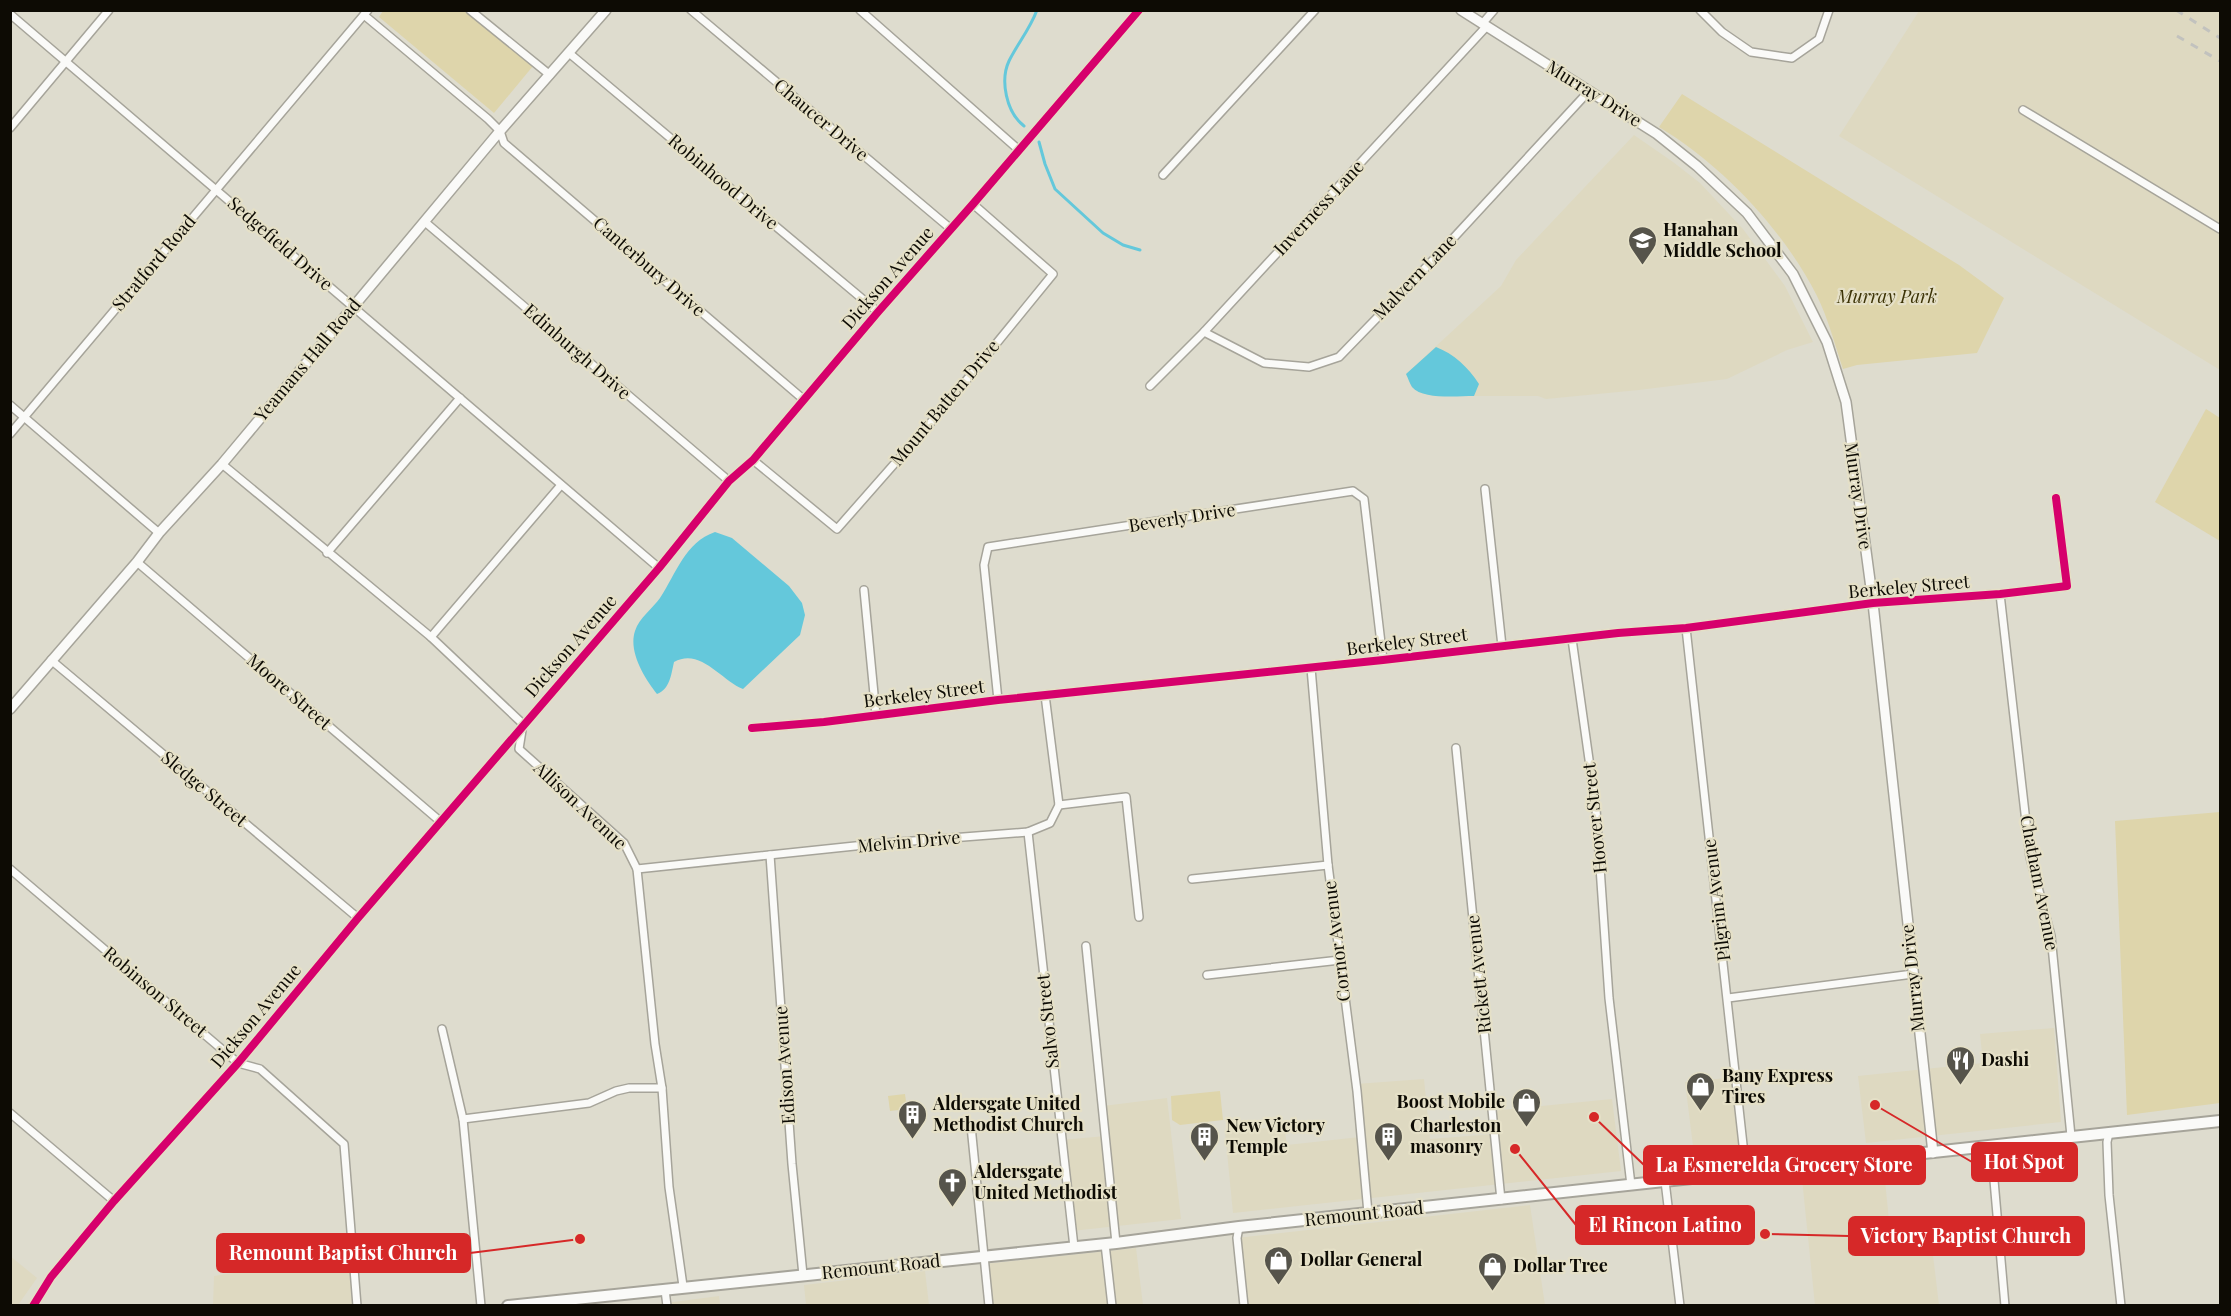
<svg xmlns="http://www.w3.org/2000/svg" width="2231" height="1316" font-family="'Playfair Display',serif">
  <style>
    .built { fill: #ded9c1 }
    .green { fill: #ded5ab }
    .water { fill: #64c8db }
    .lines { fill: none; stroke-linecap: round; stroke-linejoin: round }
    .stream { stroke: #64c8db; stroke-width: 3 }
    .minor-casing { stroke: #a6a49a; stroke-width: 10 }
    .tertiary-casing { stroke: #a6a49a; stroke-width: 12 }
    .secondary-casing { stroke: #a6a49a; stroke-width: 14 }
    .minor { stroke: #fafaf8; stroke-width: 7 }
    .tertiary { stroke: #fafaf8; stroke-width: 9 }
    .secondary { stroke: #fafaf8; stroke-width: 10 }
    .rail { stroke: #c2c2be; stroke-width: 3; stroke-dasharray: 8 8; stroke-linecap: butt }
    .cycleway-casing { stroke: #e5e0c7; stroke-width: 11 }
    .cycleway { stroke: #d6006c; stroke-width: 8 }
    .labels { text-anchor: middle; stroke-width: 4.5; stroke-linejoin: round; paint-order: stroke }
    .street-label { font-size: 18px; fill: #0d0b04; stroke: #e5e0c7 }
    .poi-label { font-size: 18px; font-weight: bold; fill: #0d0b04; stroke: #e5e0c7; text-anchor: start }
    .park-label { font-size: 18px; font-style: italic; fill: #3c3306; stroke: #e5e0c7 }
    .leader { fill: none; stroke: #d62828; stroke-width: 2 }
    .callout-dot { fill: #d62828; stroke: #e5e0c7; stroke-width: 2 }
    .callout { fill: #d62828; stroke: #d62828; stroke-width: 2 }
    .callout-label { font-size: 20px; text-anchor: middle; font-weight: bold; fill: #fff }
  </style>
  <rect width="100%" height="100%" fill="#dedcce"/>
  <g class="built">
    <polygon points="1919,11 2220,11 2220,370 1839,136"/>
    <polygon points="1634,135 1673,162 1700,183 1743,229 1785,286 1813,342 1787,350 1727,379 1639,390 1546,399 1538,396 1435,396 1421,393 1412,387 1406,374 1501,286 1516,260"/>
    <polygon points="2054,1028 2061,1122 1866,1143 1858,1076 1983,1063 1980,1034"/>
    <polygon points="1736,1077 1745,1157 1695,1162 1685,1082"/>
    <polygon points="1424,1079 1430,1139 1494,1134 1492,1111 1612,1099 1621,1171 1233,1213 1225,1132 1284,1126 1287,1145 1360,1137 1356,1084"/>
    <polygon points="1167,1098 1181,1219 1072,1231 1061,1140 1106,1136 1103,1106"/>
    <polygon points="1884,1171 1892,1250 1932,1247 1939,1305 1815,1305 1802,1179"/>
    <polygon points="1530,1205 1545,1305 1420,1305 1419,1299 1419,1306 1244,1305 1237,1238"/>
    <polygon points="1136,1248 1143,1305 989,1305 985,1264"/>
    <polygon points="10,1256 37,1278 18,1305 11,1305"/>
    <polygon points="354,1263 357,1305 213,1306 214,1276 251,1270 272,1270"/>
    <polygon points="925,1271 929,1305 806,1305 804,1285"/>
    <polygon points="719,1296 720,1305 634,1306 666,1303"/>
  </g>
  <g class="green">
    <polygon points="383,11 466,11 533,66 494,113 379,17"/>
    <path d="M 1682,94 L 1959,265 L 2004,298 L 1977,353 L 1857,365 L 1843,369 C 1835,345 1828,318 1817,296 C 1783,229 1722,165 1659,127 Z"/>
    <polygon points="2206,409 2220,418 2220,541 2155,502"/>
    <polygon points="2220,812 2220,1103 2127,1115 2115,821"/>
    <polygon points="1220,1091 1223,1120 1180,1125 1172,1120 1171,1096"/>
    <polygon points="905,1094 907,1109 890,1111 888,1096"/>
  </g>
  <g class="water">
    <path d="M 1436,347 C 1454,354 1468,367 1479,384 L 1474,396 C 1458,396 1423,400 1412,387 C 1410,384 1408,378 1406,374 Z"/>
    <path d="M 715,532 L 732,538 L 789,586 L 802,603 L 805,615 L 800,635 L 743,689 C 721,680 700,647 674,662 C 671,675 670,689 657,694 C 645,679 628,652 635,631 C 639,618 653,608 660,598 C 676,574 685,542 715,532 Z"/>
  </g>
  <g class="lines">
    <g class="stream">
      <path d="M 1024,126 C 1006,112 1000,80 1009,61 C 1018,43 1030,29 1037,10"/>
      <polyline points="1039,142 1045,164 1055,189 1103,233 1123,245 1140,250"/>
    </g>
    <defs>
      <g id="minor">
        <polyline points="470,10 550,75"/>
        <polyline points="691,10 951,229"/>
        <polyline points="860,10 1019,150"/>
        <polyline points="1700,10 1722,32 1751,52 1792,58 1819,39 1829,10"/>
        <polyline points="10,14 659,568"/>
        <polyline points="364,15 488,119 500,131 504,143 803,399"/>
        <polyline points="1482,24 1494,10"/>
        <polyline points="569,53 878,312"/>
        <polyline points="2023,110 2220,229"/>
        <polyline points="10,128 109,10"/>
        <polyline points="1163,175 1315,10"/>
        <polyline points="425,222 729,481"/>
        <polyline points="1204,332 1264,363 1309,367 1339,357 1435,258 1589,91"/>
        <polyline points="1150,386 1204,332 1486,27"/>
        <polyline points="10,405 159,533"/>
        <polyline points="10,434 368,10"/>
        <polyline points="753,460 837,529 947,404 1053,274 973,204"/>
        <polyline points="222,464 431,637 523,724 519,749 624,843 637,869 655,1044 662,1088 669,1187 683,1286"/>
        <polyline points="1485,489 1502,646"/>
        <polyline points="327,553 460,398"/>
        <polyline points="137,562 441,822"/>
        <polyline points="864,590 876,715"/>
        <polyline points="2000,594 2030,857 2051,936 2071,1136"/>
        <polyline points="1686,628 1746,1172"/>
        <polyline points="431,637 561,485"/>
        <polyline points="1572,639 1596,809 1609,998 1631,1185"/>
        <polyline points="51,660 358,918"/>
        <polyline points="1311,668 1328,865 1357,1091 1368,1213"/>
        <polyline points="998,700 984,565 988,547 1353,491 1364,499 1383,660"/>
        <polyline points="752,728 824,722 998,700 1383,660 1618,633 1686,628 1873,603 2000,594 2067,586 2056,498"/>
        <polyline points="1456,748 1501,1200"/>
        <polyline points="1059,805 1126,797 1139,917"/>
        <polyline points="1028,832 1074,1247"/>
        <polyline points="770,855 792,1164 803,1275"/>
        <polyline points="10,869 238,1063 260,1069 344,1144 357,1306"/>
        <polyline points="637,869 874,844 1028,832 1050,823 1059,805 1045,695"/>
        <polyline points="1192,879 1328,865"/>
        <polyline points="1086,946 1116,1243"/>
        <polyline points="1207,975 1340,960"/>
        <polyline points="1728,998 1913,974"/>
        <polyline points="442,1029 463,1119 481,1306"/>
        <polyline points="10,1113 114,1201"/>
        <polyline points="463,1119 589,1103 616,1091 629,1088 662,1088"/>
        <polyline points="971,1126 989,1306"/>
        <polyline points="2109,1133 2107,1142 2109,1195 2121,1306"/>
        <polyline points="1991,1146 2005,1306"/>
        <polyline points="1665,1181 1680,1306"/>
        <polyline points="1239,1227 1237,1238 1244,1306"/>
        <polyline points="1105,1244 1112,1306"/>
        <polyline points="665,1290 667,1306"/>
        <polyline points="33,1306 51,1277 114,1201 238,1063 358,918 659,568 729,481 753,460 878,312 973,204 1139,10"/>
      </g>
      <g id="tertiary">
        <polyline points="1461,10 1657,134 1697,166 1747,213 1793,274 1827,342 1846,402 1873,603 1933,1153"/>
        <polyline points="10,709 137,562 159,533 222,464 500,131 606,10"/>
      </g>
      <polyline id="secondary" points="508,1306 1116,1243 1239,1227 2220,1121"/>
    </defs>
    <use href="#minor" class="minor-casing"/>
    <use href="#tertiary" class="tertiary-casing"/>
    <use href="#secondary" class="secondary-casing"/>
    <use href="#minor" class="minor"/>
    <use href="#tertiary" class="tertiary"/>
    <use href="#secondary" class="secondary"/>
    <g class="rail">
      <polyline points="2176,10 2220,38"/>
      <polyline points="2177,36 2220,61"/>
    </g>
    <defs>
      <g id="cycleway">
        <polyline points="752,728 824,722 998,700 1383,660 1618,633 1686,628 1873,603 2000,594 2067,586 2056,498"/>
        <polyline points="33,1306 51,1277 114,1201 238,1063 358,918 659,568 729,481 753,460 878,312 973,204 1139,10"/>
      </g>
    </defs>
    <use href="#cycleway" class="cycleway-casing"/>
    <use href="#cycleway" class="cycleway"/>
  </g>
  <defs>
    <symbol id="school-pin" viewBox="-11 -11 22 30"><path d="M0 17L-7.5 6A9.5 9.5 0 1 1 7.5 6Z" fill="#56544b" stroke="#e5e0c7"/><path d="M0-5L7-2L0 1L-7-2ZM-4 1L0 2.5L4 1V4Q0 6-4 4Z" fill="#fff"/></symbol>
    <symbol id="restaurant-pin" viewBox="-11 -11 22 30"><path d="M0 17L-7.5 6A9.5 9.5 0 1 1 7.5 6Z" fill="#56544b" stroke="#e5e0c7"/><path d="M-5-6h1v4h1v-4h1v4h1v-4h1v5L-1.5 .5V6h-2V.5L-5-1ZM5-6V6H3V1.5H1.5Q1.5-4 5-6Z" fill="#fff"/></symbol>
    <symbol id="shop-pin" viewBox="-11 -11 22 30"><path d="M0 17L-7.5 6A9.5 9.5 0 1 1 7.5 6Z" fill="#56544b" stroke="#e5e0c7"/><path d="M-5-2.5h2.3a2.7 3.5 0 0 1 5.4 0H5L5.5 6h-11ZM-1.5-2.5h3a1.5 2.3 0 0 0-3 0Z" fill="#fff"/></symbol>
    <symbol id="building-pin" viewBox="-11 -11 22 30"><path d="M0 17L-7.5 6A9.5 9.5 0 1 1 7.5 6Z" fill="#56544b" stroke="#e5e0c7"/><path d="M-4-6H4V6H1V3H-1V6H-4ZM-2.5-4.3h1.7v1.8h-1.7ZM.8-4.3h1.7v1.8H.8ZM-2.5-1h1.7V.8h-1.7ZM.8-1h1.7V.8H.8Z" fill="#fff"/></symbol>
    <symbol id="church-pin" viewBox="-11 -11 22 30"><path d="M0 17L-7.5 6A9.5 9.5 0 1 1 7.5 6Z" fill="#56544b" stroke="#e5e0c7"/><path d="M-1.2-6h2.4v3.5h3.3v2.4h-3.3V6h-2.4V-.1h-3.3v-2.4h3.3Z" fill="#fff"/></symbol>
  </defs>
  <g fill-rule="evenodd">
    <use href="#school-pin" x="1626" y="224" width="33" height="45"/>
    <use href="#restaurant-pin" x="1944" y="1044" width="33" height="45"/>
    <use href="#shop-pin" x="1684" y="1070" width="33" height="45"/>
    <use href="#shop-pin" x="1510" y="1086" width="33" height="45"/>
    <use href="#building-pin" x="896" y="1098" width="33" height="45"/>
    <use href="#building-pin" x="1188" y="1120" width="33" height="45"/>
    <use href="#building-pin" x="1372" y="1120" width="33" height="45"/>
    <use href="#church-pin" x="936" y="1166" width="33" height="45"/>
    <use href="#shop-pin" x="1262" y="1244" width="33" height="45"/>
    <use href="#shop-pin" x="1476" y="1250" width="33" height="45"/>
  </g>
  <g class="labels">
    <g class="street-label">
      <text transform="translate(1594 94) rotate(32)" y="6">Murray Drive</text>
      <text transform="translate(821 120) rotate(40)" y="6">Chaucer Drive</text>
      <text transform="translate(723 182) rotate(40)" y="6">Robinhood Drive</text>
      <text transform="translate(1319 208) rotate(-47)" y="6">Inverness Lane</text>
      <text transform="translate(280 244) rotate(41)" y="6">Sedgefield Drive</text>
      <text transform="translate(154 263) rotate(-50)" y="6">Stratford Road</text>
      <text transform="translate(649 267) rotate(41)" y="6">Canterbury Drive</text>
      <text transform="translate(1415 277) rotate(-46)" y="6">Malvern Lane</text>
      <text transform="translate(888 278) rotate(-49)" y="6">Dickson Avenue</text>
      <text transform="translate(577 352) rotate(41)" y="6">Edinburgh Drive</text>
      <text transform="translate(308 360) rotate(-50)" y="6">Yeamans Hall Road</text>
      <text transform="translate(945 403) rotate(-50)" y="6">Mount Batten Drive</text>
      <text transform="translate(1858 496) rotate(82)" y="6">Murray Drive</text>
      <text transform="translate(1182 518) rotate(-9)" y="6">Beverly Drive</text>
      <text transform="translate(1909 587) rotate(-5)" y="6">Berkeley Street</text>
      <text transform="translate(1407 642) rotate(-7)" y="6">Berkeley Street</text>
      <text transform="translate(571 646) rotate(-49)" y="6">Dickson Avenue</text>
      <text transform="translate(289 692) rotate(41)" y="6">Moore Street</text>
      <text transform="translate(924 694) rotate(-7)" y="6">Berkeley Street</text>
      <text transform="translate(204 789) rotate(40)" y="6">Sledge Street</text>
      <text transform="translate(580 806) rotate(43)" y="6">Allison Avenue</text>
      <text transform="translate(1595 818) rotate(-96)" y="6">Hoover Street</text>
      <text transform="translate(909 842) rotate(-5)" y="6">Melvin Drive</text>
      <text transform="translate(2039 883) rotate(79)" y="6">Chatham Avenue</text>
      <text transform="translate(1717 900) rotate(-97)" y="6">Pilgrim Avenue</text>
      <text transform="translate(1337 941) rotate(-97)" y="6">Cornor Avenue</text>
      <text transform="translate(1479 974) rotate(-96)" y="6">Rickett Avenue</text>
      <text transform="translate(1913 978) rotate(-96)" y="6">Murray Drive</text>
      <text transform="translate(155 992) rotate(40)" y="6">Robinson Street</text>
      <text transform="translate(256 1016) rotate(-50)" y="6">Dickson Avenue</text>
      <text transform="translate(1048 1021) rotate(-96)" y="6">Salvo Street</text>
      <text transform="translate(785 1065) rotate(-94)" y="6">Edison Avenue</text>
      <text transform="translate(1364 1214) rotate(-6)" y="6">Remount Road</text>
      <text transform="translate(881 1267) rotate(-6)" y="6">Remount Road</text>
    </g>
    <g class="poi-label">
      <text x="1663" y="236">Hanahan<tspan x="1663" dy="21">Middle School</tspan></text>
      <text x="1981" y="1066">Dashi</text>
      <text x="1722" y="1082">Bany Express<tspan x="1722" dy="21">Tires</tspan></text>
      <text x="1505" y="1108" text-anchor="end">Boost Mobile</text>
      <text x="933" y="1110">Aldersgate United<tspan x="933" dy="21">Methodist Church</tspan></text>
      <text x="1226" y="1132">New Victory<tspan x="1226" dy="21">Temple</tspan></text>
      <text x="1410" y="1132">Charleston<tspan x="1410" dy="21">masonry</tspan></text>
      <text x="974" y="1178">Aldersgate<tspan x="974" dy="21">United Methodist</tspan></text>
      <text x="1300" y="1266">Dollar General</text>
      <text x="1513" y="1272">Dollar Tree</text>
    </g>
    <g class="park-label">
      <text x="1887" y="303">Murray Park</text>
    </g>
  </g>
  <path class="leader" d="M1875 1105L1972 1162M1594 1117L1644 1165M1515 1149L1576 1225M1765 1234L1849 1236M580 1239L470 1253"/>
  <g class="callout-dot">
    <circle cx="1875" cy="1105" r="6"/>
    <circle cx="1594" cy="1117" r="6"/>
    <circle cx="1515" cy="1149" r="6"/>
    <circle cx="1765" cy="1234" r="6"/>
    <circle cx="580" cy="1239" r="6"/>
  </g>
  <g class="callout">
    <rect x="1972" y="1143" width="105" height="38" rx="6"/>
    <rect x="1644" y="1146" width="281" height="38" rx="6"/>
    <rect x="1576" y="1206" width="178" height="38" rx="6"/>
    <rect x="1849" y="1217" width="235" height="38" rx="6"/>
    <rect x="217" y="1234" width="253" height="38" rx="6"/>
  </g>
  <g class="callout-label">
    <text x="2024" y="1169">Hot Spot</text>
    <text x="1784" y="1172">La Esmerelda Grocery Store</text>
    <text x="1665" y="1232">El Rincon Latino</text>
    <text x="1966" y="1243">Victory Baptist Church</text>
    <text x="343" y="1260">Remount Baptist Church</text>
  </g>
  <rect width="2231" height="1316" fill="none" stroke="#0d0b04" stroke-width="24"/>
</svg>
